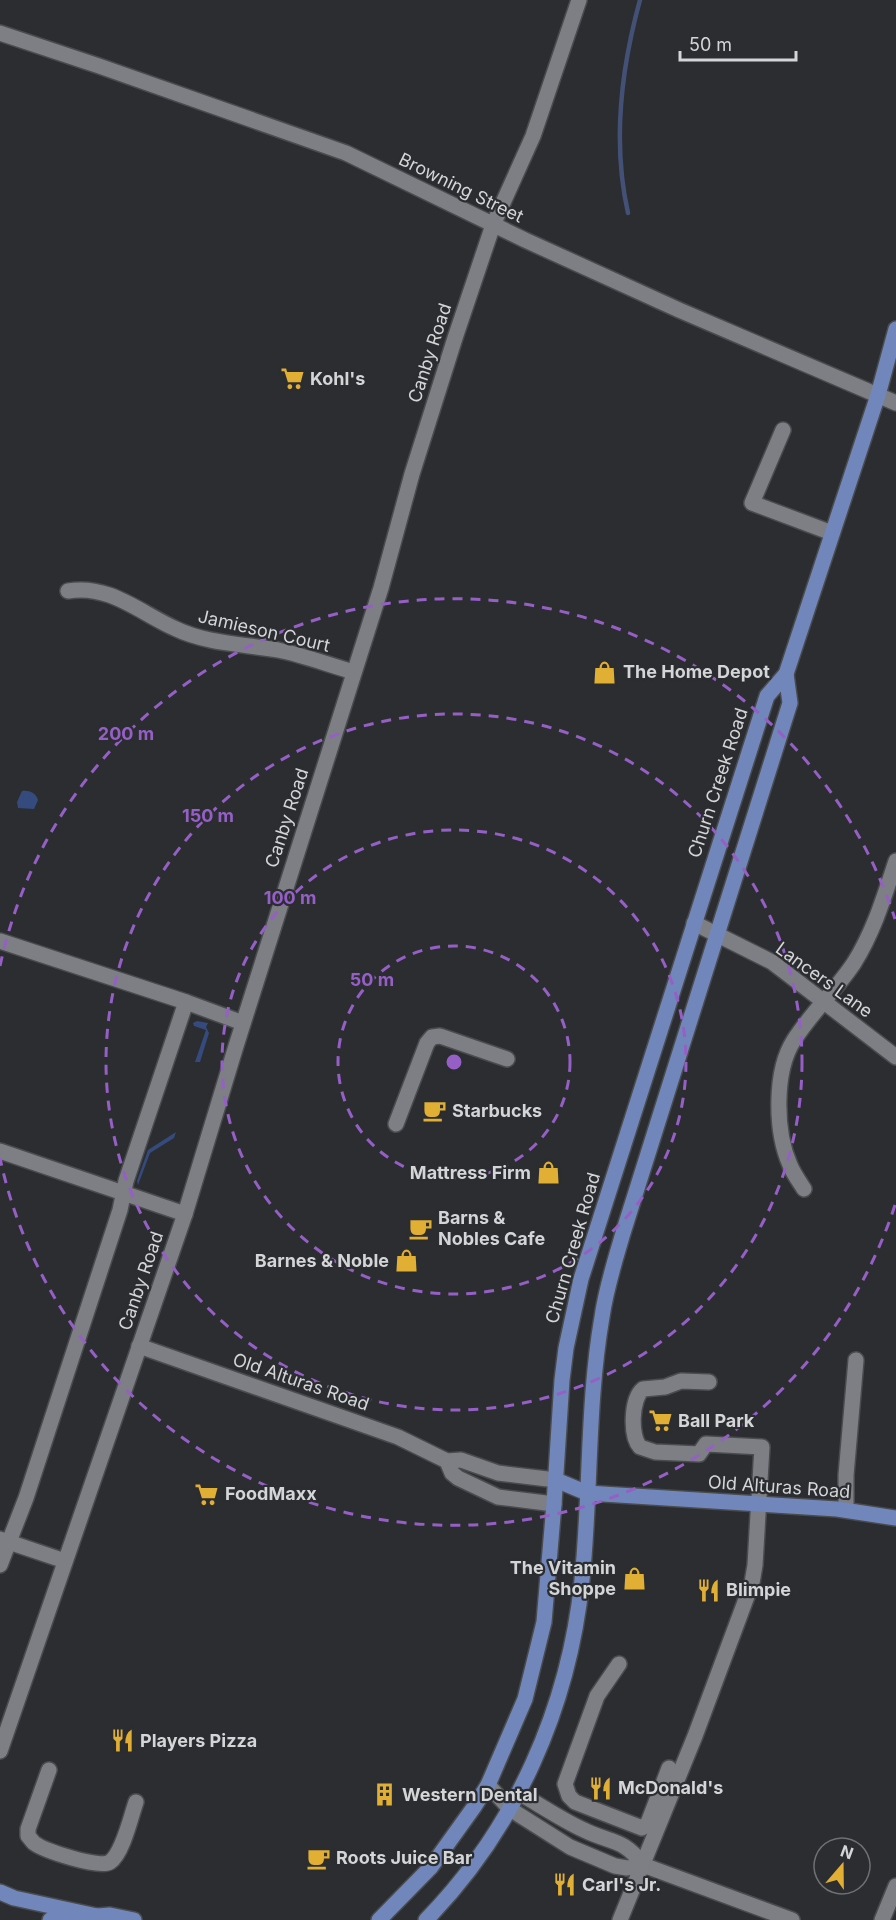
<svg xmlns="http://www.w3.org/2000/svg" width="896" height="1920" font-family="Inter,sans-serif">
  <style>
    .green { fill: #354b7d }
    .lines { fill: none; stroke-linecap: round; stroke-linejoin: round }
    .stream { stroke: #445176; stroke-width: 4.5 }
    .minor-casing { stroke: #494b4e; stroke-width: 18 }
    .major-casing { stroke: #494b4e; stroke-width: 18 }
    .minor { stroke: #7d7f84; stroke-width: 15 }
    .major { stroke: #7187bb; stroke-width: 15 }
    .ring { fill: none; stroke: #955fc6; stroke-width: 3; stroke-dasharray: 10 8 }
    .labels { text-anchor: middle; stroke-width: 4.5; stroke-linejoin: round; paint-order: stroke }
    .street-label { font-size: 18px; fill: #d3d5d7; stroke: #2b2d31 }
    .poi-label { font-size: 18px; font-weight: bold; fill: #d3d5d7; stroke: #2b2d31; text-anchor: start }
    .centre { fill: #955fc6; stroke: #2b2d31; stroke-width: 3 }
    .ring-label { font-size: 18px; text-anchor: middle; font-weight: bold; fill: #955fc6; stroke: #2b2d31; stroke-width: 4.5; stroke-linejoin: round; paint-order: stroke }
  </style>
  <rect width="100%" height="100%" fill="#2b2d31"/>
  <g class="green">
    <path d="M 22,791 C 29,790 36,793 38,800 L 34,809 L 18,808 L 17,802 Z"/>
    <polygon points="197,1021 208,1023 206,1027 209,1033 200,1062 195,1062 206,1030 194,1026 193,1023"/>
    <polygon points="176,1132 174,1138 150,1153 138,1185 137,1181 148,1150"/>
  </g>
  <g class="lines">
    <path class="stream" d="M 628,213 C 612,142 621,69 640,0"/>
    <defs>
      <g id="minor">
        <polyline points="0,33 99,66 346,153 525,240 679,310 896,403"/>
        <polyline points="783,430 752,503 832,533"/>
        <path d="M 68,591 C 109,584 139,612 174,628 C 207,644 243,644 278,650 C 303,655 329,665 354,672"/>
        <polyline points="694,923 772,962 896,1057"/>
        <polyline points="0,941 186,1002 243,1023"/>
        <polyline points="396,1124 427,1043 432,1037 440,1036 507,1059"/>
        <polyline points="0,1151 185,1214"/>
        <path d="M 804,1189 C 799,1181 793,1173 790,1165 C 775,1131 774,1071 794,1040 C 812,1012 836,990 854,963 C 874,931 884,897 896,861"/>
        <polyline points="139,1346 398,1437 447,1461 461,1460 498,1473 556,1480"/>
        <polyline points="447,1461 452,1473 458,1478 498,1497 554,1504"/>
        <polyline points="846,1510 846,1475 856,1360"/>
        <polyline points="0,1539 65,1561"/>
        <polyline points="0,1565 26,1498 120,1210 126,1181 186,1002"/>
        <polyline points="619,1664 597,1696 565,1784 569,1796 575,1802 642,1828 648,1823 669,1768"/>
        <polyline points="0,1751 185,1214 236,1046 381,588 412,474 455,338 493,225 533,136 579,0"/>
        <path d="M 49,1770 L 28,1829 L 28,1836 C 30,1838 32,1841 34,1843 C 45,1851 100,1869 110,1862 C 123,1853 131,1816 136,1802"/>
        <polyline points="488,1785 510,1809 570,1847 615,1866 627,1868 643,1865 792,1920"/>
        <path d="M 519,1793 C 540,1805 562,1820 584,1830 C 610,1843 624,1838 643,1865"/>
        <path d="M 620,1920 L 695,1736 L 752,1583 L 755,1565 L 762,1447 L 706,1444 L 699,1454 L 655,1452 L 640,1447 C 630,1436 631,1399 643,1389 L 665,1387 L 681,1381 L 709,1382"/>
        <polyline points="882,1920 896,1886"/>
      </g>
      <g id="major">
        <polyline points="556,1480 587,1493 837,1509 896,1518"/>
        <polyline points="0,1892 14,1898 97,1916 104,1920"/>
        <polyline points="50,1920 110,1915 134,1920"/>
        <polyline points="379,1920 431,1867 474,1807 488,1785 525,1699 544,1622 554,1504 562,1380 566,1348 581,1279 767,696 786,674 878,395 896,329"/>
        <path d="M 426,1920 C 516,1828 569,1707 582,1580 C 591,1492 587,1403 602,1317 C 606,1288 615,1261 623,1233 L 790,703 L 786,674"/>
      </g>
    </defs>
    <use href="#minor" class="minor-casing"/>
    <use href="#major" class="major-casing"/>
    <use href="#minor" class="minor"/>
    <use href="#major" class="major"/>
  </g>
  <g class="ring">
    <circle cx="454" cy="1062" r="116"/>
    <circle cx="454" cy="1062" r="232"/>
    <circle cx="454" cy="1062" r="348"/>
    <path d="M895 1205A464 464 0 0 1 0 1158M0 966A464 464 0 0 1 895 919"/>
  </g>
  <defs>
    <symbol id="supermarket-bare" viewBox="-9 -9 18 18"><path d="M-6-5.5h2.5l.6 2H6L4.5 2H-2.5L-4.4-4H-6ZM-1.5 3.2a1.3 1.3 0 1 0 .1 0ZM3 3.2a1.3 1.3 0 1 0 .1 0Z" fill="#e1af34" stroke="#2b2d31" stroke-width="2.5" paint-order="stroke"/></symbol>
    <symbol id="shop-bare" viewBox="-9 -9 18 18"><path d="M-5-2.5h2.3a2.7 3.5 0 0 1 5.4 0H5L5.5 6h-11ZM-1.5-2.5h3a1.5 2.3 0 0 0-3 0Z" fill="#e1af34" stroke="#2b2d31" stroke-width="2.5" paint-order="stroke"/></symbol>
    <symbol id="cafe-bare" viewBox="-9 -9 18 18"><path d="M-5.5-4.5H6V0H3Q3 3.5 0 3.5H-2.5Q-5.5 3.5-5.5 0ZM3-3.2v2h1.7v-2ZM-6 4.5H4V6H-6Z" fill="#e1af34" stroke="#2b2d31" stroke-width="2.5" paint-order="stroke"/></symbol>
    <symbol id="restaurant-bare" viewBox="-9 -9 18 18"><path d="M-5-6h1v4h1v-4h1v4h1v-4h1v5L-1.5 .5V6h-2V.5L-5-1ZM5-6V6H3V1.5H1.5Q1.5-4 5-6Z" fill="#e1af34" stroke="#2b2d31" stroke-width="2.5" paint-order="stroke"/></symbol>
    <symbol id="building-bare" viewBox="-9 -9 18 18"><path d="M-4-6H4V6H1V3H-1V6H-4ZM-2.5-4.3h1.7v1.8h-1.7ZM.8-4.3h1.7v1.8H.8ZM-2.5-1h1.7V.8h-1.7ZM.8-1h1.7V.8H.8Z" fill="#e1af34" stroke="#2b2d31" stroke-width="2.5" paint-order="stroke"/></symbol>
  </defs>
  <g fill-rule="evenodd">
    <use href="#supermarket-bare" x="276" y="362" width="33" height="33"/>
    <use href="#shop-bare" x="588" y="656" width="33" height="33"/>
    <use href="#cafe-bare" x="418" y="1094" width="33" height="33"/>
    <use href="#shop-bare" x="532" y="1156" width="33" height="33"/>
    <use href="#cafe-bare" x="404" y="1212" width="33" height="33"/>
    <use href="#shop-bare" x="390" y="1244" width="33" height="33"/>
    <use href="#supermarket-bare" x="644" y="1404" width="33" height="33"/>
    <use href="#supermarket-bare" x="190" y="1478" width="33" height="33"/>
    <use href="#shop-bare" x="618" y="1562" width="33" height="33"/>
    <use href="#restaurant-bare" x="692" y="1574" width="33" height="33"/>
    <use href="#restaurant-bare" x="106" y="1724" width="33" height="33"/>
    <use href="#restaurant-bare" x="584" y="1772" width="33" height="33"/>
    <use href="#building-bare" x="368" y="1778" width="33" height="33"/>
    <use href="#cafe-bare" x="302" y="1842" width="33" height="33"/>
    <use href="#restaurant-bare" x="548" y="1868" width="33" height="33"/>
  </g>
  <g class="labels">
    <g class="street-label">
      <text transform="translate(461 188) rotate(26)" y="6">Browning Street</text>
      <text transform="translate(430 353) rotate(-72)" y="6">Canby Road</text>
      <text transform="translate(264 631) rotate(13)" y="6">Jamieson Court</text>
      <text transform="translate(718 783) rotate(-72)" y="6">Churn Creek Road</text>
      <text transform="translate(287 818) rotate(-72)" y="6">Canby Road</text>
      <text transform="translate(824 980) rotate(36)" y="6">Lancers Lane</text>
      <text transform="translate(573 1248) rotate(-74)" y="6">Churn Creek Road</text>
      <text transform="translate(141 1281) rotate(-71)" y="6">Canby Road</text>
      <text transform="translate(301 1382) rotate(19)" y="6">Old Alturas Road</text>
      <text transform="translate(779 1487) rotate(4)" y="6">Old Alturas Road</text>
    </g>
    <g class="poi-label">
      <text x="310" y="385">Kohl's</text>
      <text x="623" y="678">The Home Depot</text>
      <text x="452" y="1117">Starbucks</text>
      <text x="531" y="1179" text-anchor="end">Mattress Firm</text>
      <text x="438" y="1224">Barns &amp;<tspan x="438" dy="21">Nobles Cafe</tspan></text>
      <text x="389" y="1267" text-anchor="end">Barnes &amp; Noble</text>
      <text x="678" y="1427">Ball Park</text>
      <text x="225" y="1500">FoodMaxx</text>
      <text x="616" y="1574" text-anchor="end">The Vitamin<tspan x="616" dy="21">Shoppe</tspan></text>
      <text x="726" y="1596">Blimpie</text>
      <text x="140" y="1747">Players Pizza</text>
      <text x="618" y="1794">McDonald's</text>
      <text x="402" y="1801">Western Dental</text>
      <text x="336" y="1864">Roots Juice Bar</text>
      <text x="582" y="1891">Carl's Jr.</text>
    </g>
  </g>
  <circle cx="454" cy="1062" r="9" class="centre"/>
  <g class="ring-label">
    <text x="126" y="740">200 m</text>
    <text x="208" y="822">150 m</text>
    <text x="290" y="904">100 m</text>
    <text x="372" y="986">50 m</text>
  </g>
  <g transform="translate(842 1866) rotate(20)"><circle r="28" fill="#2b2d31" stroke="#6e7073" stroke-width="1.5"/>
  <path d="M0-4.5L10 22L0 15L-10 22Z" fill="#e1af34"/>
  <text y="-9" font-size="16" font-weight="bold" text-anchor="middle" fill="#d3d5d7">N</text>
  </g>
  <path d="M680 51v9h116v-9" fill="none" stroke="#d3d5d7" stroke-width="3"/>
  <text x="689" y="51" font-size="18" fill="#d3d5d7" stroke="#2b2d31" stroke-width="4.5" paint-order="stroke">50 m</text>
</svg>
